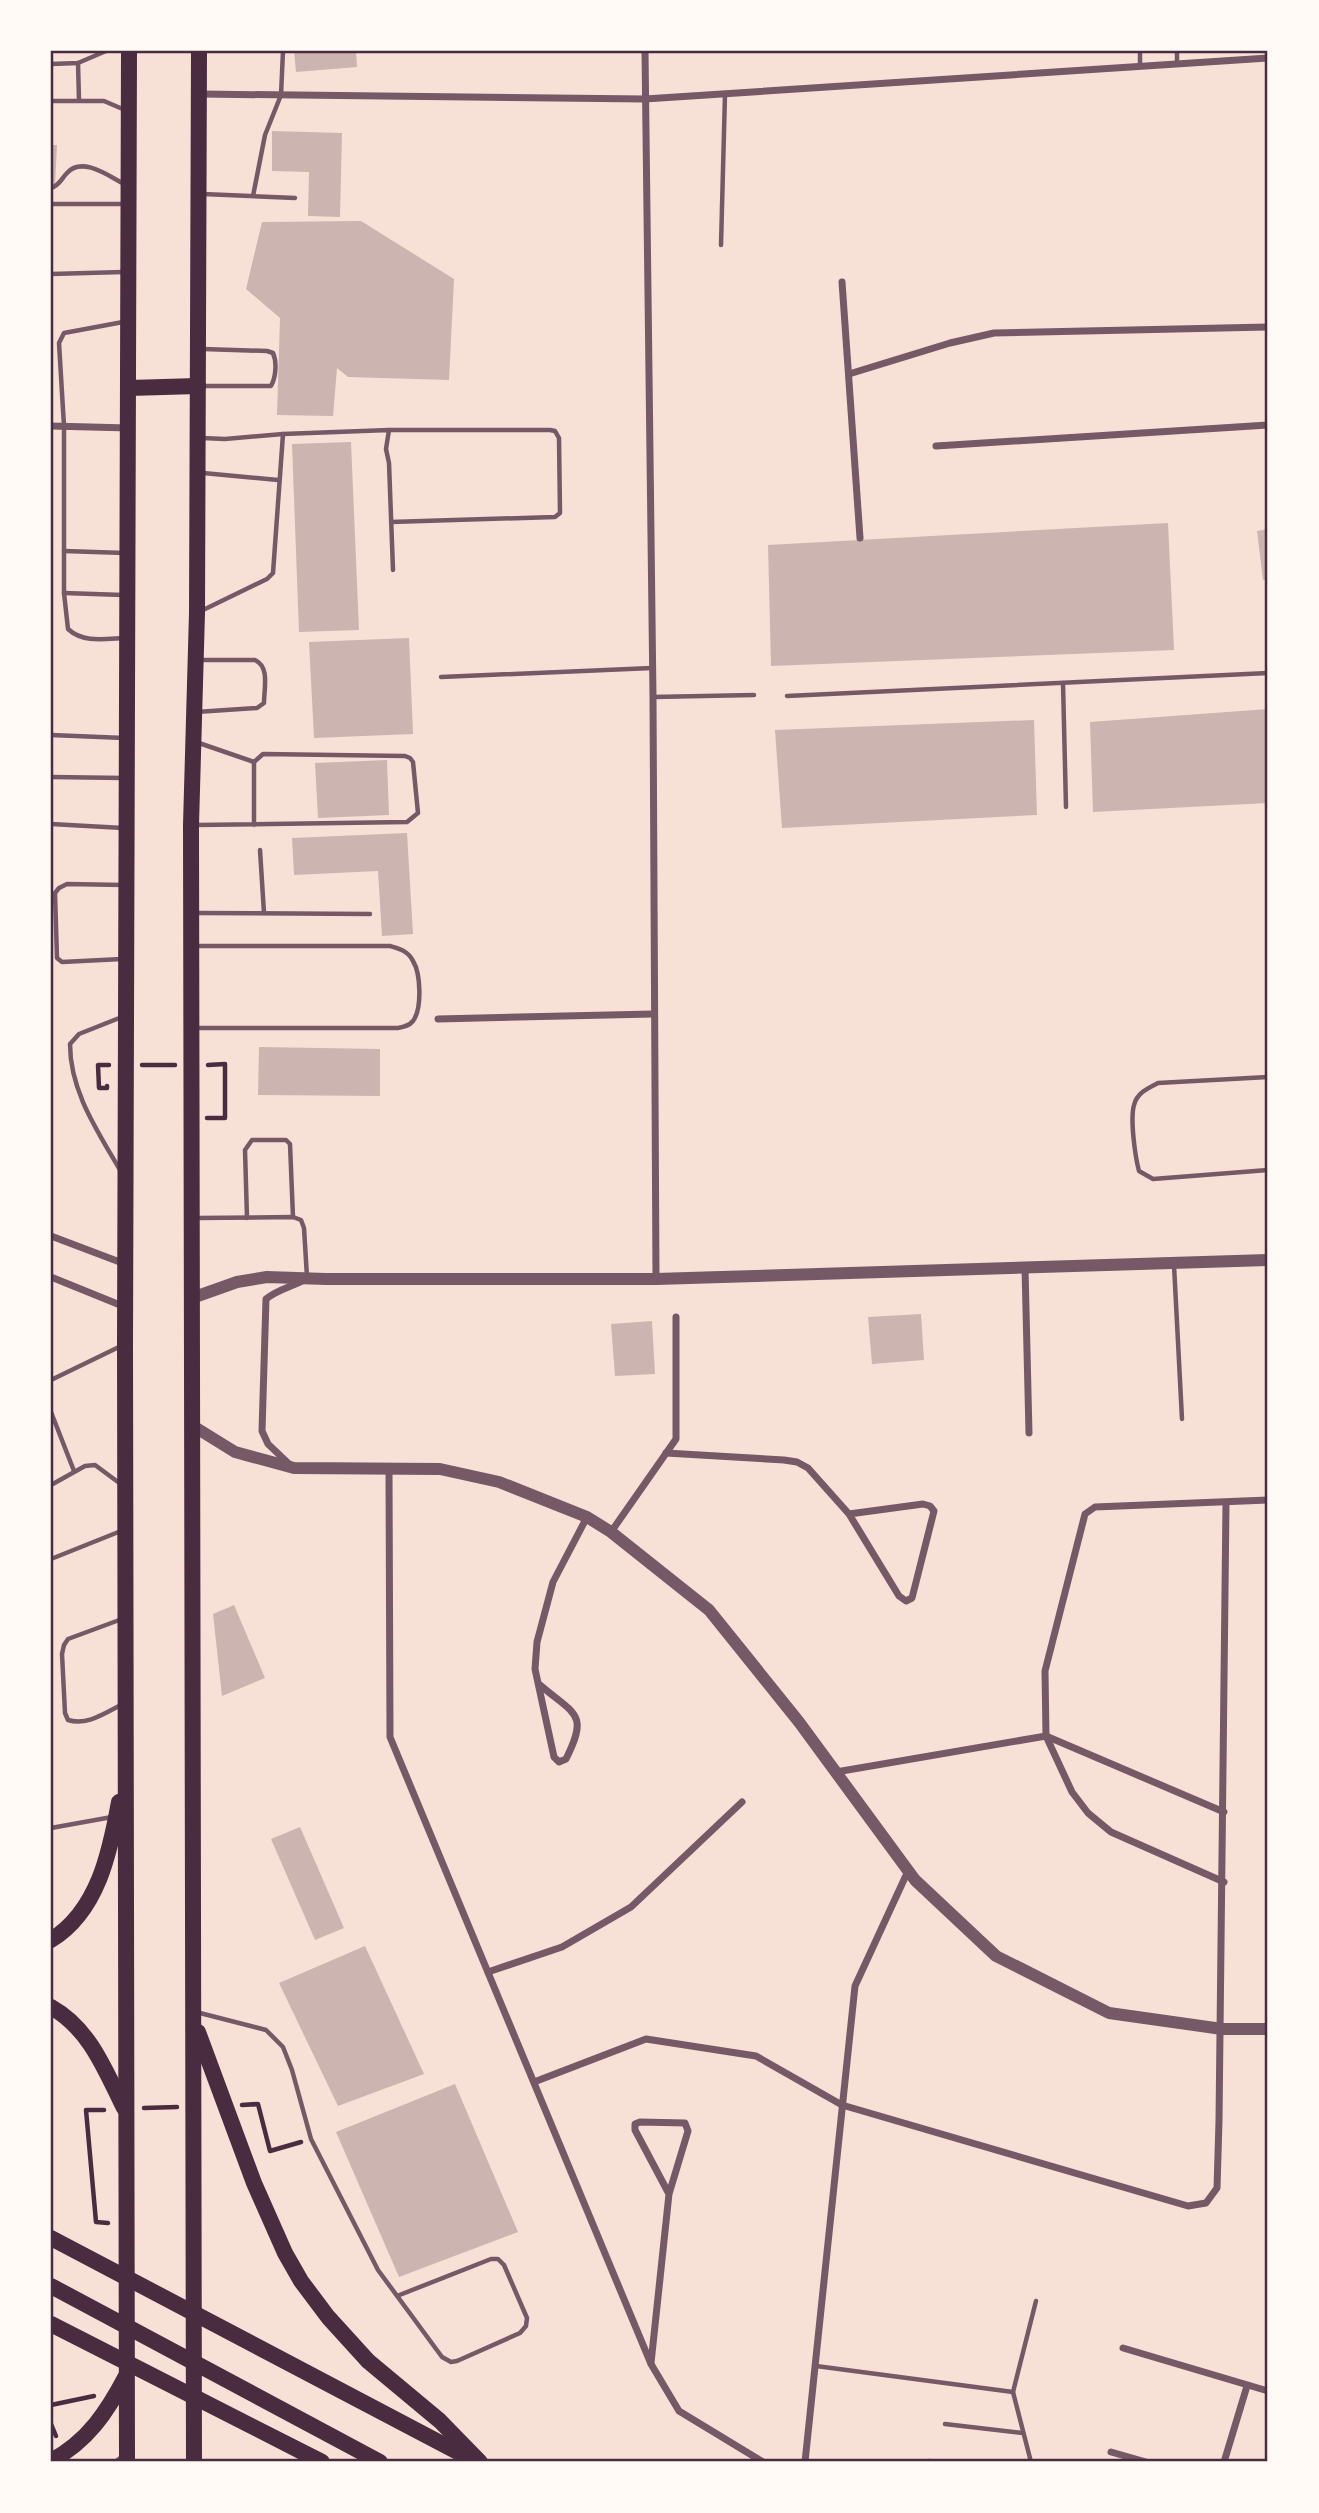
<svg xmlns="http://www.w3.org/2000/svg" width="1319" height="2513" font-family="'DejaVu Sans',sans-serif">
  <style>
    .building { fill: #ccb4b1 }
    .lines { fill: none; stroke-linecap: round; stroke-linejoin: round }
    .path { stroke: #4a2c40; stroke-width: 4.5 }
    .service { stroke: #755966; stroke-width: 4.5 }
    .minor { stroke: #755966; stroke-width: 7 }
    .tertiary { stroke: #755966; stroke-width: 12 }
    .trunk { stroke: #4a2c40; stroke-width: 16 }
    .neatline { fill: none; stroke: #4a2c40; stroke-width: 2.5 }
  </style>
  <rect width="100%" height="100%" fill="#f7e1d7"/>
  <g class="building">
    <polygon points="294,51 356,51 357,67 296,72"/>
    <polygon points="272,131 342,133 340,217 308,216 309,172 272,171"/>
    <polygon points="51,145 57,145 55,185 51,185"/>
    <polygon points="361,221 454,279 449,380 348,377 337,368 333,416 277,415 280,318 246,289 262,222"/>
    <polygon points="351,442 359,630 299,632 292,444"/>
    <polygon points="1168,523 1174,650 771,666 768,545"/>
    <polygon points="1268,529 1268,580 1263,580 1257,531"/>
    <polygon points="409,638 413,734 314,738 309,642"/>
    <polygon points="1268,709 1268,803 1093,812 1090,722"/>
    <polygon points="1034,720 1037,815 782,828 775,730"/>
    <polygon points="387,760 389,815 318,818 315,763"/>
    <polygon points="407,833 413,934 382,936 378,871 294,875 292,838"/>
    <polygon points="259,1047 380,1049 380,1096 258,1095"/>
    <polygon points="921,1314 924,1360 872,1364 868,1317"/>
    <polygon points="652,1321 655,1374 615,1376 611,1324"/>
    <polygon points="234,1605 265,1678 222,1696 213,1614"/>
    <polygon points="300,1827 344,1928 315,1940 271,1839"/>
    <polygon points="365,1946 424,2074 338,2106 279,1983"/>
    <polygon points="455,2084 518,2232 399,2277 336,2132"/>
  </g>
  <g class="lines">
    <g class="path">
      <polyline points="142,1065 175,1065"/>
      <polyline points="107,1086 107,1088 99,1088 98,1065 109,1065"/>
      <polyline points="207,1118 225,1118 225,1064 208,1065"/>
      <polyline points="242,2105 258,2104 270,2151 301,2142"/>
      <polyline points="144,2108 177,2107"/>
      <polyline points="104,2110 86,2110 96,2222 108,2223"/>
      <polyline points="51,2405 94,2396"/>
      <polyline points="51,2424 56,2436"/>
    </g>
    <g class="service">
      <polyline points="1177,51 1177,63"/>
      <polyline points="78,63 79,100"/>
      <polyline points="51,64 78,63 106,51"/>
      <polyline points="1140,66 1140,51"/>
      <polyline points="51,101 104,101 125,110"/>
      <path d="M 51,188 C 60,185 61,179 67,173 C 82,156 109,176 124,184"/>
      <polyline points="203,194 295,198"/>
      <polyline points="253,196 265,135 281,95 283,51"/>
      <polyline points="51,204 125,204"/>
      <polyline points="721,245 725,94"/>
      <polyline points="51,274 123,272"/>
      <path d="M 123,322 L 64,333 L 59,343 L 64,426 L 64,593 L 68,629 C 83,643 104,639 124,638"/>
      <path d="M 202,386 L 271,386 C 276,377 277,362 273,353 L 267,351 L 203,349"/>
      <polyline points="389,430 550,430 555,431 559,438 560,513 555,517 391,522"/>
      <polyline points="202,438 225,439 283,434 389,430 386,449 389,463 393,570"/>
      <polyline points="203,473 278,480"/>
      <polyline points="64,551 125,553"/>
      <polyline points="64,593 123,595"/>
      <polyline points="201,611 267,579 273,573 283,434"/>
      <polyline points="441,677 652,668"/>
      <polyline points="1063,683 1066,807"/>
      <polyline points="787,696 1268,673"/>
      <polyline points="653,697 754,695"/>
      <path d="M 196,712 L 257,708 L 264,703 C 264,688 270,667 255,660 L 200,660"/>
      <polyline points="51,735 124,738"/>
      <polyline points="196,742 254,762"/>
      <polyline points="51,777 124,778"/>
      <polyline points="51,824 123,828"/>
      <polyline points="196,825 407,822 418,813 413,762 410,758 405,756 263,754 254,762 254,825"/>
      <polyline points="260,850 264,913"/>
      <polyline points="196,913 370,914"/>
      <polyline points="122,959 62,962 57,958 55,893 59,888 67,884 124,885"/>
      <path d="M 195,1028 L 398,1028 C 404,1027 409,1026 413,1021 C 422,1009 421,974 413,961 C 408,951 400,949 390,946 L 196,946"/>
      <path d="M 1268,1077 L 1158,1083 C 1148,1088 1137,1093 1134,1105 C 1130,1119 1135,1156 1139,1171 L 1153,1179 L 1268,1170"/>
      <path d="M 120,1170 C 97,1130 70,1091 70,1044 L 79,1034 L 122,1017"/>
      <polyline points="197,1218 293,1217 301,1220 304,1228 307,1277"/>
      <polyline points="247,1218 245,1150 252,1140 286,1140 290,1144 293,1217"/>
      <polyline points="1174,1265 1182,1419"/>
      <polyline points="51,1380 121,1346"/>
      <polyline points="51,1412 74,1471"/>
      <polyline points="51,1485 85,1466 95,1465 122,1485"/>
      <polyline points="51,1559 121,1531"/>
      <path d="M 121,1705 C 105,1713 87,1726 68,1720 L 65,1713 L 62,1654 L 64,1645 L 68,1639 L 122,1619"/>
      <polyline points="51,1828 112,1817"/>
      <polyline points="196,2012 266,2030 283,2047 292,2070 311,2139 378,2270 442,2357 451,2362 457,2361 520,2333 526,2326 527,2318 504,2265 498,2259 491,2259 397,2296"/>
      <polyline points="816,2366 1013,2392 1036,2301"/>
      <polyline points="1013,2392 1031,2462"/>
      <polyline points="945,2424 1023,2433"/>
      <polyline points="929,2461 935,2462"/>
      <polyline points="115,2462 124,2455"/>
    </g>
    <g class="minor">
      <polyline points="645,51 653,697 656,1279"/>
      <polyline points="200,94 645,99 1268,58"/>
      <polyline points="842,282 860,538"/>
      <polyline points="849,374 950,343 994,333 1268,327"/>
      <polyline points="51,426 129,428"/>
      <polyline points="936,446 1268,425"/>
      <polyline points="438,1019 653,1014"/>
      <polyline points="51,1236 125,1264"/>
      <polyline points="1025,1268 1029,1433"/>
      <polyline points="51,1277 125,1307"/>
      <polyline points="666,1453 784,1460 797,1462 808,1468 849,1514 899,1596 906,1601 912,1598 934,1511 930,1506 923,1504 849,1514"/>
      <path d="M 288,1463 L 268,1444 L 262,1431 L 266,1299 C 278,1289 292,1287 306,1279"/>
      <polyline points="389,1470 390,1737 651,2364 679,2411 763,2462"/>
      <polyline points="611,1532 676,1439 676,1317"/>
      <path d="M 540,1685 C 575,1715 589,1713 566,1759 L 559,1762 L 554,1757 L 535,1669 L 537,1642 L 553,1582 L 587,1517"/>
      <polyline points="836,1772 1046,1736 1224,1812"/>
      <polyline points="1224,1882 1111,1832 1088,1813 1072,1792 1046,1736 1045,1671 1085,1514 1095,1507 1268,1500"/>
      <polyline points="488,1972 562,1947 631,1907 742,1802"/>
      <polyline points="534,2082 646,2039 756,2056 842,2105 1188,2206 1206,2203 1217,2188 1219,2121 1226,1503"/>
      <polyline points="1123,2348 1268,2391"/>
      <polyline points="651,2363 669,2194 688,2131 685,2123 640,2122 635,2124 635,2130 669,2194"/>
      <polyline points="1111,2452 1146,2462"/>
      <polyline points="805,2462 855,1986 908,1871"/>
      <polyline points="1224,2462 1247,2386"/>
    </g>
    <g class="tertiary">
      <polyline points="192,1298 237,1282 267,1277 326,1279 656,1279 1268,1260"/>
      <polyline points="193,1426 235,1452 294,1468 440,1469 499,1482 587,1517 611,1532 709,1610 799,1722 915,1880 996,1956 1109,2013 1222,2029 1268,2029"/>
    </g>
    <g class="trunk">
      <polyline points="129,388 198,386"/>
      <path d="M 51,1940 C 98,1911 110,1852 119,1802"/>
      <path d="M 51,2007 C 90,2029 105,2070 124,2108"/>
      <polyline points="198,2032 254,2183 285,2253 301,2281 328,2317 368,2361 440,2421 480,2462"/>
      <polyline points="51,2238 469,2458"/>
      <polyline points="51,2286 380,2462"/>
      <polyline points="51,2324 322,2462"/>
      <path d="M 51,2461 C 88,2441 107,2412 126,2376"/>
      <polyline points="127,2462 125,1344 129,51"/>
      <polyline points="194,2462 191,825 197,613 199,51"/>
    </g>
  </g>
  <rect width="1319" height="2513" fill="none" stroke="#fffaf5" stroke-width="105"/>
  <rect x="52" y="52" width="1214" height="2408" class="neatline"/>
</svg>
